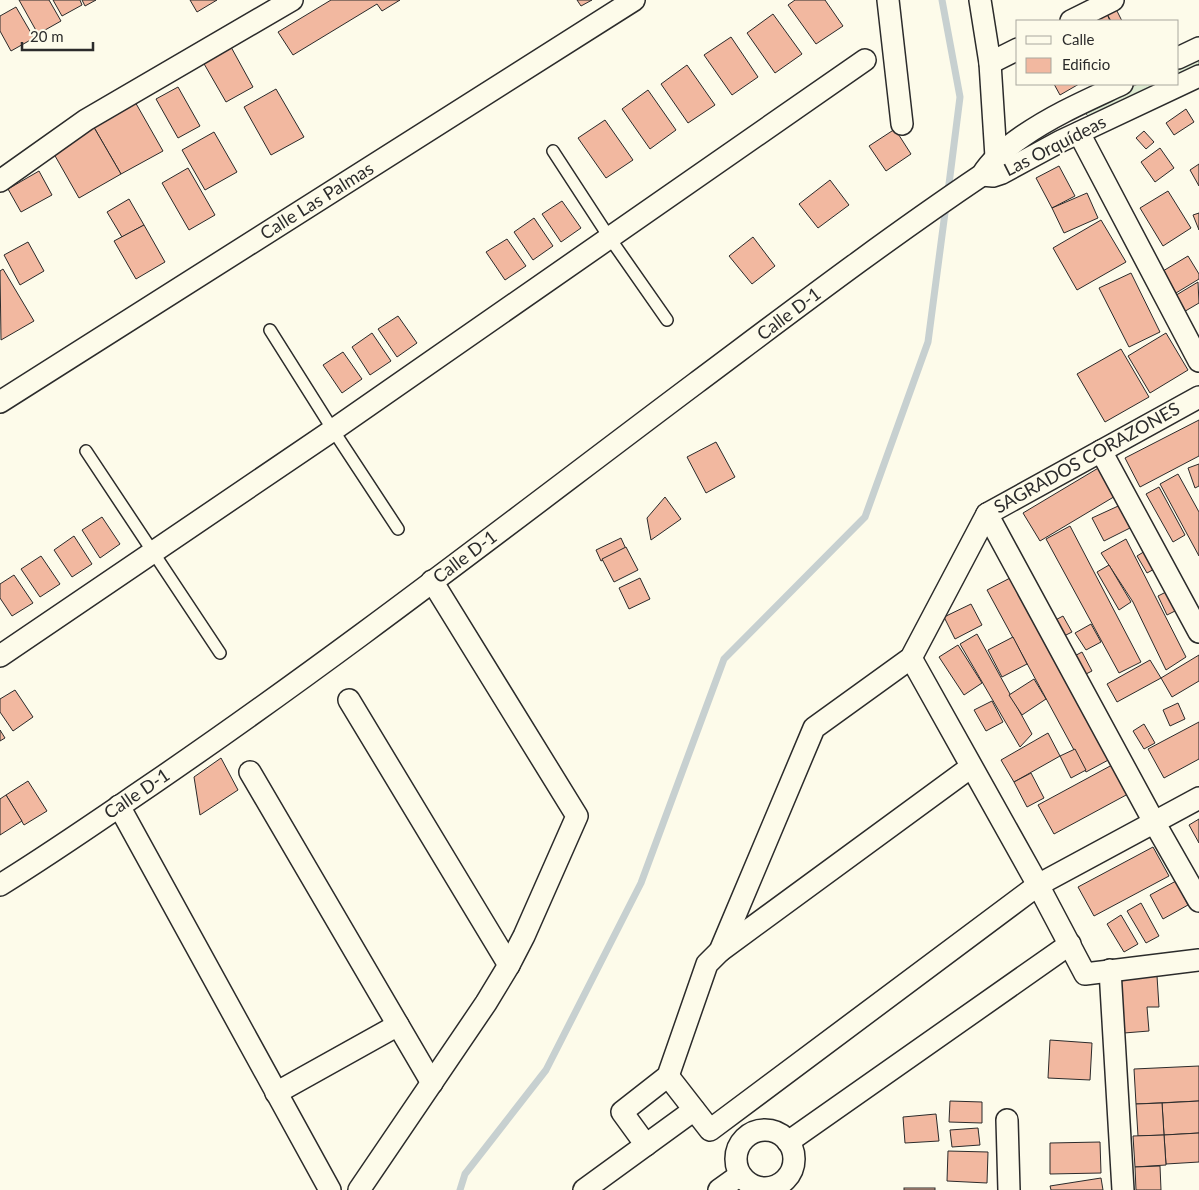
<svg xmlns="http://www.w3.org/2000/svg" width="1199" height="1190" font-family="Lato,sans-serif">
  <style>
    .green { fill: #deebd1; stroke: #74746e }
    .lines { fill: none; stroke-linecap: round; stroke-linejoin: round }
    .stream { stroke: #c7d0d0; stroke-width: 7 }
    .building { fill: #f2b8a0; stroke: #2b2b2b }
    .service-casing { stroke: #2b2b2b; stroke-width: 14 }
    .minor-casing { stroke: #2b2b2b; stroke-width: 24 }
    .service { stroke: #fdfbea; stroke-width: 11 }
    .minor { stroke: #fdfbea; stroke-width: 21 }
    .labels { text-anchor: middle; stroke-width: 4; stroke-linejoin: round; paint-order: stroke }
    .street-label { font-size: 18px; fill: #2b2b2b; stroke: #fdfbea }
  </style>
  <rect width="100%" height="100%" fill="#fdfbea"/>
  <g class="green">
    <polygon points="1199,56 1199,70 1178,79 1178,65"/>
    <polygon points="1138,84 1168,84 1089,117 1085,113 1085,108"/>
  </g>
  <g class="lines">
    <g class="stream">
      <polyline points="942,0 960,97 948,192"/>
      <polyline points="460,1190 465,1174 546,1070 641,883 724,659 865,517 928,342 946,205"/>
    </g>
  </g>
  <g class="building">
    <polygon points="19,0 49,0 61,21 38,34"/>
    <polygon points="53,0 80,0 82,5 62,16"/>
    <polygon points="82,0 96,0 85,6"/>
    <polygon points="190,0 217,0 197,12"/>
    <polygon points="331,0 400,0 382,11 377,4 293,55 278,32"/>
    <polygon points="577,0 592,0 581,6"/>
    <polygon points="795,0 825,0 843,26 816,44 788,5"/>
    <polygon points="16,7 34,38 11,51 0,31 0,16"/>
    <polygon points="1116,9 1122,21 1111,21 1107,14"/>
    <polygon points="773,14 802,54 775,73 747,33"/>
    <polygon points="1107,14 1110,21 1093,21"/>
    <polygon points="731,37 758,77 732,95 704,55"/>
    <polygon points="231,47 253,87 226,102 203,62"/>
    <polygon points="687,65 715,105 688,123 661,84"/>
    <polygon points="1054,84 1079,84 1060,95"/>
    <polygon points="178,87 200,126 178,138 156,99"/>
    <polygon points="276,89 304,137 271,155 244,107"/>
    <polygon points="648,90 676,130 650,149 622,109"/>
    <polygon points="134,100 163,151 121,174 92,124"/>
    <polygon points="1186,109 1194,122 1174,135 1166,123"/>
    <polygon points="605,120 633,160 606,178 578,138"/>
    <polygon points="92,124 121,174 79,198 50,147"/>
    <polygon points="895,129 911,154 886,171 869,146"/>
    <polygon points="1144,131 1154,142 1146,149 1136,138"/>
    <polygon points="214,132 237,172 205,190 182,150"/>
    <polygon points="1160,148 1174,168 1155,182 1141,162"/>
    <polygon points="1199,164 1199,186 1190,170"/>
    <polygon points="1059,166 1075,196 1052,208 1036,178"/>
    <polygon points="188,168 215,215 189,230 162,183"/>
    <polygon points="39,171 52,195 21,212 8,189"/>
    <polygon points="830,180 849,205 818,228 799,204"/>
    <polygon points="1168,191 1191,228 1163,246 1140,208"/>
    <polygon points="1087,193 1098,218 1064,233 1052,208"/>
    <polygon points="129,199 144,225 122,237 107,212"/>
    <polygon points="562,201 581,228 561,242 542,214"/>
    <polygon points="1199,213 1199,230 1193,215"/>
    <polygon points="534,218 553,246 533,260 514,232"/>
    <polygon points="1101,220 1126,262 1077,290 1053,248"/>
    <polygon points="144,225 165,262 136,279 114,241"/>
    <polygon points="753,237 775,266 752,284 729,256"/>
    <polygon points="507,239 526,266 505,280 486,252"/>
    <polygon points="28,242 44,271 20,285 4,255"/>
    <polygon points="1188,256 1199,274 1199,279 1176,293 1163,271"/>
    <polygon points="3,269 34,321 1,340 0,271"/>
    <polygon points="1131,273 1160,332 1129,347 1099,288"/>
    <polygon points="1198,282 1199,303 1182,313 1173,297"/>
    <polygon points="398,316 417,343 397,357 378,329"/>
    <polygon points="372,333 391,361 370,375 352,347"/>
    <polygon points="1166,333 1188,370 1150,393 1128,356"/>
    <polygon points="1121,349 1149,397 1105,422 1077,374"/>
    <polygon points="343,352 362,379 342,393 323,365"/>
    <polygon points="1199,420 1199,456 1140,487 1125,458"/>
    <polygon points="716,442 735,477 706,493 687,457"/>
    <polygon points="1199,464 1199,486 1195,488 1188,468"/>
    <polygon points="1100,467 1117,495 1040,541 1023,513"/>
    <polygon points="1178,474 1199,512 1199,556 1160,484"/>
    <polygon points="1159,487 1185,535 1173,542 1146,494"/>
    <polygon points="665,497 681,519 651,540 647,518"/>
    <polygon points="1127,502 1138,524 1104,541 1092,518"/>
    <polygon points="102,517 120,544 100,558 82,530"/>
    <polygon points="1070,526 1141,662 1119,673 1046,539"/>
    <polygon points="74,536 92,564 72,577 54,550"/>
    <polygon points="621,538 626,549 601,561 596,550"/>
    <polygon points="1126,539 1186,657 1166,670 1133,602 1101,553"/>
    <polygon points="626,547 638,570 614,582 602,559"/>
    <polygon points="1150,548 1160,566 1147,573 1137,556"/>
    <polygon points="41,556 60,584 40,597 21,569"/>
    <polygon points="1109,565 1131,602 1119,610 1097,572"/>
    <polygon points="14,575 33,603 12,616 0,598 0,584"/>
    <polygon points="1012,577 1112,758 1086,772 987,590"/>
    <polygon points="640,578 650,599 629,609 619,588"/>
    <polygon points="1172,589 1181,608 1167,615 1158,596"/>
    <polygon points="971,604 982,625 955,639 944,617"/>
    <polygon points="1063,616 1072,632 1056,640 1048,624"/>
    <polygon points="1091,624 1101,642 1086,650 1075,633"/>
    <polygon points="977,634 1032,734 1020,747 960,644"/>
    <polygon points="1013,637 1027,664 1002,677 988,650"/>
    <polygon points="958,645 982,683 964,695 939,657"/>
    <polygon points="1082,652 1092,671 1076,679 1067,660"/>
    <polygon points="1199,655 1199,681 1172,697 1161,678"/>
    <polygon points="1150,660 1161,678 1117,702 1107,684"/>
    <polygon points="1034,679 1046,699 1022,715 1009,695"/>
    <polygon points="15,690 33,717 13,731 0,712 0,699"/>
    <polygon points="992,701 1003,722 986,731 974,710"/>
    <polygon points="1178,703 1185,719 1170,726 1163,710"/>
    <polygon points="1199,722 1199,759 1164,778 1148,749"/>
    <polygon points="1144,724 1155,743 1144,749 1133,731"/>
    <polygon points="0,730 5,738 0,741"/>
    <polygon points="1048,733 1060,756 1014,782 1001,760"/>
    <polygon points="1075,749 1086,770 1071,778 1060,756"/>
    <polygon points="221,758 238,790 200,815 194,777"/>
    <polygon points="1112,765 1128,794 1054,834 1038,805"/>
    <polygon points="1031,773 1044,798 1027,807 1014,782"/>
    <polygon points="28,781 47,811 24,825 6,795"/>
    <polygon points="6,795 22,821 0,835 0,799"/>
    <polygon points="1199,819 1199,843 1189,825"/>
    <polygon points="1153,847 1169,876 1094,916 1078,887"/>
    <polygon points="1176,881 1188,905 1163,919 1150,895"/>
    <polygon points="1141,903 1159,936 1146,943 1127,911"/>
    <polygon points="1121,915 1138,944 1124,952 1107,924"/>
    <polygon points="1157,976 1159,1007 1147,1007 1149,1031 1124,1033 1120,979"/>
    <polygon points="1050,1040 1092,1043 1090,1080 1048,1078"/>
    <polygon points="1199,1066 1199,1101 1136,1104 1134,1069"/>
    <polygon points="950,1101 982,1102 982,1123 949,1122"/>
    <polygon points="1199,1101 1199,1133 1164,1135 1162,1103"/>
    <polygon points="1162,1103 1164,1135 1138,1136 1136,1104"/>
    <polygon points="936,1114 939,1141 905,1143 903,1117"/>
    <polygon points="978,1128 980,1145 952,1147 950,1130"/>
    <polygon points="1199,1133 1199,1162 1166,1164 1164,1135"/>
    <polygon points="1164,1135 1166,1165 1135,1167 1133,1136"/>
    <polygon points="1100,1142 1101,1173 1050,1174 1050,1143"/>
    <polygon points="948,1151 988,1152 987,1183 947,1181"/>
    <polygon points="1160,1166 1161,1190 1136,1190 1135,1167"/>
    <polygon points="1101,1178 1103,1190 1051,1190 1050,1186"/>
    <rect x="904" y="1188" width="31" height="2"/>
  </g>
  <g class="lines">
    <defs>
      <g id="service">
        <polyline points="553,151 609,237 667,320"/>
        <polyline points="270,330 333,430 398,529"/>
        <polyline points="86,451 220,653"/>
      </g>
      <g id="minor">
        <polyline points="888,0 902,124"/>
        <polyline points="980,0 990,63 996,157"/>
        <polyline points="1071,21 1113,0"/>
        <polyline points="1178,58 1199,48"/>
        <polyline points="990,63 1018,49"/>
        <polyline points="1079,133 1199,361"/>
        <polyline points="982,175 993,176 1002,173 1061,141 1199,76"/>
        <polyline points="0,181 86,120 292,0"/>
        <polyline points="0,402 634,0"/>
        <polyline points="1101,451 1199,632"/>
        <polyline points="987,514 1154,822 1199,901"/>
        <polyline points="0,656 333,430 865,60"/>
        <polyline points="911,658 1038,885 1085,974 1199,960"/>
        <polyline points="349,700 509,965"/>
        <polyline points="250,772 432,1083"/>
        <polyline points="119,806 330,1190"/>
        <path d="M 0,885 C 52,853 102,818 152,784 C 338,657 516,518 696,383 C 791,312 884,241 982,175 C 992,159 1007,147 1023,136 C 1055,114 1088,100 1122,84"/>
        <polyline points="720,951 971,767"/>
        <polyline points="1110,970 1123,1190"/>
        <polyline points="668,1076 710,1130 1038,885 1199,798"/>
        <polyline points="276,1093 398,1025"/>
        <polyline points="1007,1120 1009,1190"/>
        <circle cx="765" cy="1159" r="29"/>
        <polyline points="788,1142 1070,944"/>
        <polyline points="646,1145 622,1112 668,1076 707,964 720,951 814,728 911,658 987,514 1199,397"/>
        <polyline points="359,1190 486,1003 509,965 524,936 577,816 432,581"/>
        <polyline points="584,1190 694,1110"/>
        <polyline points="719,1190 740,1175"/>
      </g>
    </defs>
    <use href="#service" class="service-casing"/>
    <use href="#minor" class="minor-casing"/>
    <use href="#service" class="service"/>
    <use href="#minor" class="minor"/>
  </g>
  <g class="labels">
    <g class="street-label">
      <text transform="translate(1055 146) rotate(-27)" y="6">Las Orquídeas</text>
      <text transform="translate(317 201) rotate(-32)" y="6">Calle Las Palmas</text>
      <text transform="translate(789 314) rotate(-37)" y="6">Calle D-1</text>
      <text transform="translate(1087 458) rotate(-29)" y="6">SAGRADOS CORAZONES</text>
      <text transform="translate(465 557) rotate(-37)" y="6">Calle D-1</text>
      <text transform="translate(137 794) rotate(-34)" y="6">Calle D-1</text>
    </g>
  </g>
  <rect x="1016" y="20" width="162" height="65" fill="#fdfbea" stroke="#a9a89e"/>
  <rect x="1026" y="36" width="25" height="8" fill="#fdfbea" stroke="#a9a89e"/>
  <text x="1062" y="45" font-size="15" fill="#2b2b2b">Calle</text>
  <rect x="1026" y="58" width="25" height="15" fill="#f2b8a0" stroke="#a9a89e"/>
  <text x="1062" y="70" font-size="15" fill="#2b2b2b">Edificio</text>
  <path d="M22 42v8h71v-8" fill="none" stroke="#2b2b2b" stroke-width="2.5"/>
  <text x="30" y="42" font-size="15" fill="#2b2b2b" stroke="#fdfbea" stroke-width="4" paint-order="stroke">20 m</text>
</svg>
